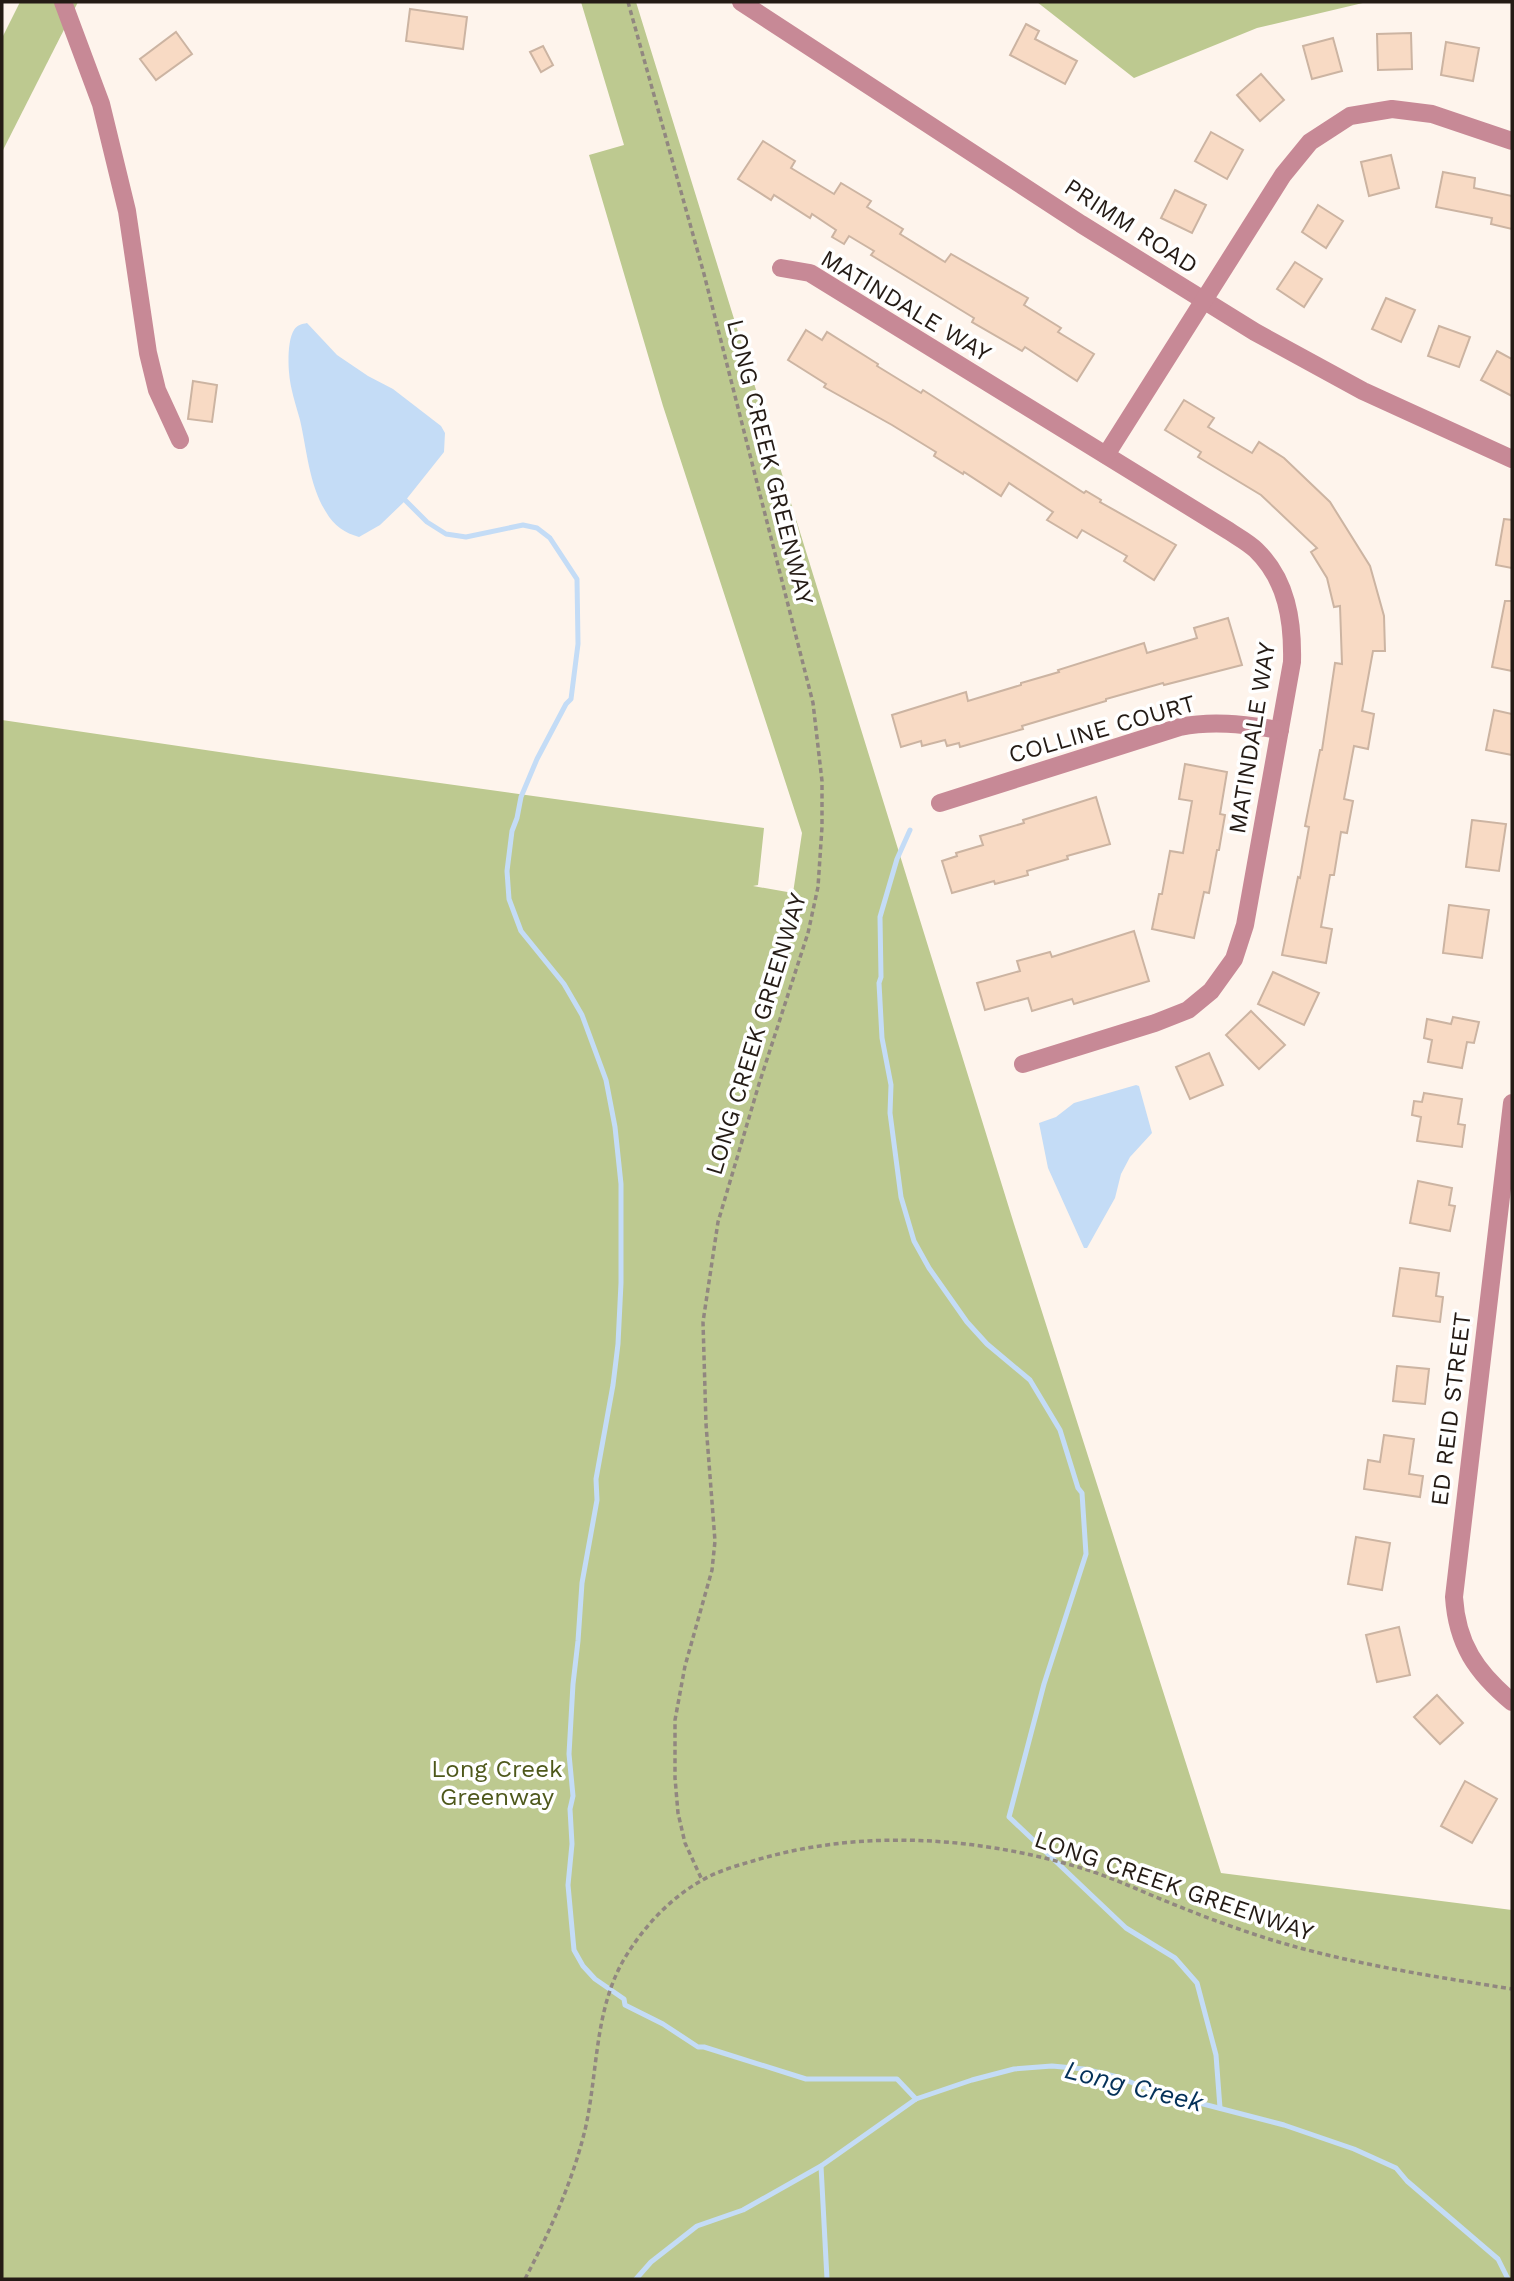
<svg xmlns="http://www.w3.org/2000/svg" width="1514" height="2281" font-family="'Work Sans',sans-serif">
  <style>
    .green { fill: #bdc990 }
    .water { fill: #c4dcf6 }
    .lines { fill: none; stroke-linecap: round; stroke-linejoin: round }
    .stream { stroke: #c4dcf6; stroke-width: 5 }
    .building { fill: #f8dac4; stroke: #ccb4a2; stroke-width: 2 }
    .path { stroke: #918780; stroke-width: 3.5; stroke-dasharray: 5 3.5; stroke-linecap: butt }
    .minor { stroke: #c78996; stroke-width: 18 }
    .labels { text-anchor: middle; stroke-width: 7; stroke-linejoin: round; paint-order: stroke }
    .street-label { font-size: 24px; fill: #241b15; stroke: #fff }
    .park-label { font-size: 24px; fill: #4e581b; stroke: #fff }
    .water-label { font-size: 26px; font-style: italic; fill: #043159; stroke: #fff }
  </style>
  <rect width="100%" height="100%" fill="#fef4ec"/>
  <g class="green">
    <polygon points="20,2 78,2 2,152 2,38"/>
    <polygon points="581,2 636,2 1014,1224 1221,1873 1512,1910 1512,2279 2,2279 2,720 253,757 764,828 758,885 753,886 793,893 802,833 663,406 589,155 624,145"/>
    <polygon points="1037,2 1367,2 1257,28 1134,78"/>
  </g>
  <g class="water">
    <path d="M 307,323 L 337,355 L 368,376 L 393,389 L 441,426 L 445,433 L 444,452 L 405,501 L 380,525 L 359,537 C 345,533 334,526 326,512 C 309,485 307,450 300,420 C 296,405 290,388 289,372 C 288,361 288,339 294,330 C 297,325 302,324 307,323 Z"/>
    <polygon points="1136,1085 1139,1086 1152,1133 1130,1157 1121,1174 1115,1198 1087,1248 1084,1248 1048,1168 1039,1123 1056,1117 1074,1103"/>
  </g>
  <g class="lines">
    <g class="stream">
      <polyline points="402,497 427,522 446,534 466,537 523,525 537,528 550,538 577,579 578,644 571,699 566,704 537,759 521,797 517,818 512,831 507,871 509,899 521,931 564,984 582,1015 606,1080 615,1127 621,1184 621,1283 618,1344 613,1385 596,1479 597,1500 582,1583 578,1641 573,1684 569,1754 573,1796 570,1809 572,1844 568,1885 574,1950 583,1966 595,1979 624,1999 625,2005 663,2024 698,2047 704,2047 806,2079 897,2079 916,2099"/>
      <polyline points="910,830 897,859 880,917 881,977 879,983 882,1038 891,1085 890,1113 901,1197 914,1241 929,1268 967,1322 987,1344 1030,1380 1060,1430 1078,1488 1082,1493 1086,1554 1044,1684 1009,1817 1126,1928 1175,1958 1197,1983 1216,2055 1220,2108"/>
      <polyline points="821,2166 827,2279"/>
      <polyline points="636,2279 651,2262 697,2226 743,2210 821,2166 916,2099 972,2080 1014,2069 1052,2066 1084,2069 1118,2077 1153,2091 1284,2125 1354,2149 1396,2168 1407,2181 1498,2259 1508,2279"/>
    </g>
  </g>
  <g class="building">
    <polygon points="410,9 467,17 463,49 406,41"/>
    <polygon points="1026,24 1039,31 1035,39 1077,61 1065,84 1010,55"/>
    <polygon points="176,32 192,54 156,80 140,59"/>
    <polygon points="1411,33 1412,69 1378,70 1377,34"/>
    <polygon points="1333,38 1342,71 1312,79 1303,46"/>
    <polygon points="1446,42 1479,48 1473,81 1441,75"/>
    <polygon points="543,46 553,65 541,72 530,52"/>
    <polygon points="1261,74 1284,100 1260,121 1237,95"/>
    <polygon points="1211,132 1243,150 1227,179 1195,161"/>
    <polygon points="763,141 795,161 791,168 834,194 841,183 871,201 867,207 903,229 900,234 945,262 951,254 1028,298 1024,305 1061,328 1058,332 1094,354 1077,381 1025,347 1022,351 972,322 974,318 871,255 874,251 849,236 844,244 832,237 836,230 812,214 810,218 774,195 771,200 738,179"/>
    <polygon points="1391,155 1399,188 1369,196 1361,162"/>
    <polygon points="1443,172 1475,178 1474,188 1512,196 1512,229 1491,224 1492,218 1436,207"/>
    <polygon points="1175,190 1206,205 1192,233 1161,218"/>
    <polygon points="1318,205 1343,221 1326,248 1302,232"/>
    <polygon points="1295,262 1322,279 1304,307 1277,289"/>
    <polygon points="1386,298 1415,310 1401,342 1372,329"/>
    <polygon points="1439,326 1470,337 1459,367 1428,356"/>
    <polygon points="806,330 822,340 827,332 878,364 877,366 921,393 923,390 1084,493 1086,491 1101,500 1100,502 1176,545 1154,580 1124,561 1127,556 1082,530 1077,538 1047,520 1053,512 1009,483 1001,496 964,472 963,474 934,456 936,452 892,425 824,387 826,384 788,360"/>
    <polygon points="1497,351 1512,359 1512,396 1481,380"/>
    <polygon points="193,381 217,385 212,422 188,419"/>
    <polygon points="1184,400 1214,418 1208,427 1252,453 1259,442 1284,458 1330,502 1370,566 1384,616 1385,651 1373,651 1362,711 1374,714 1368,749 1354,746 1344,799 1353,801 1347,833 1341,832 1334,875 1330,875 1321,927 1332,929 1326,963 1282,955 1298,877 1300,878 1309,827 1305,826 1320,750 1322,750 1335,663 1342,664 1340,606 1334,607 1327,578 1311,552 1317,548 1261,495 1198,457 1201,452 1165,430"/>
    <polygon points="1504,519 1512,520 1512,568 1496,565"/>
    <polygon points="1505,601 1512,601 1512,671 1492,667"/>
    <polygon points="1228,618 1242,665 1164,685 1163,683 1106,699 1106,701 1022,726 1023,729 960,747 959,743 947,746 945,740 922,746 921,741 901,747 892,715 966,692 968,701 1021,685 1021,683 1059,672 1058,670 1144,643 1147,653 1197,638 1194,628"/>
    <polygon points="1494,710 1512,714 1512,755 1486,750"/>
    <polygon points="1185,764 1227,772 1220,814 1225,815 1219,850 1217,850 1209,893 1204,892 1194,938 1152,929 1159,894 1162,894 1170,851 1183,853 1192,801 1179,799"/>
    <polygon points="1096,797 1110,844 1067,856 1068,859 1027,871 1028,875 995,884 994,881 952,893 942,861 957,856 956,853 983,845 980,836 1024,823 1023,820"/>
    <polygon points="1472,820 1506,824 1499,871 1466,867"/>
    <polygon points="1449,905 1489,910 1482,958 1443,953"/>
    <polygon points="1134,931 1149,981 1074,1004 1072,999 1032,1011 1028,998 985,1010 977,983 1020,971 1017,961 1050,952 1052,957"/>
    <polygon points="1273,972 1319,993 1304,1025 1258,1004"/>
    <polygon points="1251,1011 1285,1045 1259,1069 1226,1035"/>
    <polygon points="1453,1017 1479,1022 1474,1043 1467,1042 1462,1068 1428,1062 1432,1040 1424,1038 1427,1019 1451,1024"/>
    <polygon points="1209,1053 1223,1085 1190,1099 1176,1067"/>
    <polygon points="1424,1093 1462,1099 1458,1124 1465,1125 1462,1147 1417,1141 1421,1117 1412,1115 1414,1101 1422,1102"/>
    <polygon points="1418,1181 1452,1188 1449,1205 1455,1206 1450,1231 1410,1223"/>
    <polygon points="1400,1268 1439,1273 1436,1296 1443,1297 1440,1322 1393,1316"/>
    <polygon points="1397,1366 1429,1369 1425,1404 1393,1401"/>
    <polygon points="1384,1435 1414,1439 1409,1474 1423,1476 1420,1497 1364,1489 1368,1460 1380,1462"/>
    <polygon points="1356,1537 1390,1543 1382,1590 1348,1584"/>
    <polygon points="1399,1627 1410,1675 1377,1682 1366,1635"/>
    <polygon points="1437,1695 1463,1723 1440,1744 1414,1717"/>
    <polygon points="1465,1781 1497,1799 1472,1843 1441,1826"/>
  </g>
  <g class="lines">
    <g class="path">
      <polyline points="628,2 704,274 813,703 822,781 822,827 818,887 808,933 759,1084 718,1222 703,1322 706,1424 715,1541 712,1570 685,1666 675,1720 675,1778 678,1813 685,1843 702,1880"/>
      <path d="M 525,2279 C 550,2231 572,2183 585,2130 C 598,2073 594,2013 623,1961 C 641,1930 668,1900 699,1882 C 715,1872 735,1866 753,1861 C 858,1829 973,1836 1078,1867 C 1109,1876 1138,1890 1168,1902 C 1202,1916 1237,1929 1272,1940 C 1351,1964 1431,1976 1512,1989"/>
    </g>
    <g class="minor">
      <polyline points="63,2 101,104 127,211 148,353 157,390 180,440"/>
      <polyline points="741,2 1081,224 1255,332 1363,391 1512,459"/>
      <path d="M 781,268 L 810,273 L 1229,531 C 1238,537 1249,543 1256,550 C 1287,580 1293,621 1292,662 L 1245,925 L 1234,959 L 1211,991 L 1188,1010 L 1155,1023 L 1023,1064"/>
      <polyline points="1106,455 1283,175 1310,142 1350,116 1392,109 1432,114 1512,141"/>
      <path d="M 940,803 L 1180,727 C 1215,720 1245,725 1280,730"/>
      <path d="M 1512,1103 L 1454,1597 C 1457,1644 1476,1672 1512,1702"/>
    </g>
  </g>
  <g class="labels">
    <g class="street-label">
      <text transform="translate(1131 226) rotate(33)" y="8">PRIMM ROAD</text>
      <text transform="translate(906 306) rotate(31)" y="8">MATINDALE WAY</text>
      <text transform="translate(770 462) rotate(76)" y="8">LONG CREEK GREENWAY</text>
      <text transform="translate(1102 729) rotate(-16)" y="8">COLLINE COURT</text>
      <text transform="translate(1252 738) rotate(-81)" y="8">MATINDALE WAY</text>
      <text transform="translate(756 1034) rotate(-73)" y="8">LONG CREEK GREENWAY</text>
      <text transform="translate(1451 1409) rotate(-83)" y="8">ED REID STREET</text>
      <text transform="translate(1174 1886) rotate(19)" y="8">LONG CREEK GREENWAY</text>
    </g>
    <g class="park-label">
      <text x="497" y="1777">Long Creek<tspan x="497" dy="28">Greenway</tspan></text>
    </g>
    <g class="water-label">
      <text transform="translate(1134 2086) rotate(14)" y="9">Long Creek</text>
    </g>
  </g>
  <rect width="1514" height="2281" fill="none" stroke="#241b15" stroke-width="7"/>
</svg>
